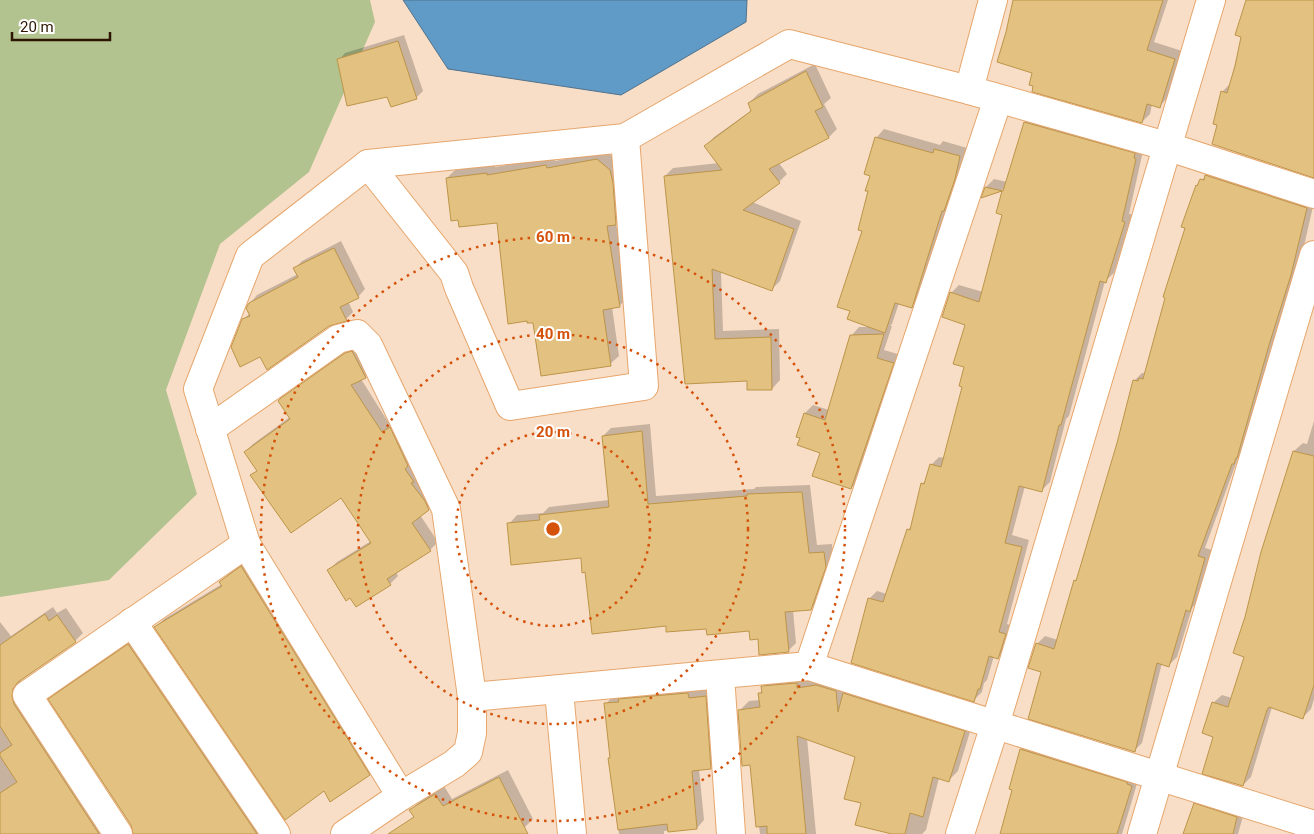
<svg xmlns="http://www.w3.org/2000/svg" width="1314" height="834" font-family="Roboto,sans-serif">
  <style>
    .green { fill: #b2c38f }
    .water { fill: #609ac7; stroke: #51728b }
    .shadow { fill: #0003 }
    .building { fill: #e3c181; stroke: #bc9548 }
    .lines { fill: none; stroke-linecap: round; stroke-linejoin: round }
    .street-casing { stroke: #e6a66c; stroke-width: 30 }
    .street { stroke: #fff; stroke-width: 28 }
    .ring { fill: none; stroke: #d5520b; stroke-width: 2.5; stroke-dasharray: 2.5 5 }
    .centre { fill: #d5520b; stroke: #fff; stroke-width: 2.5 }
    .ring-label { font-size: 15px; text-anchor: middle; font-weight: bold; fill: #d5520b; stroke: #fff; stroke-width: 4; stroke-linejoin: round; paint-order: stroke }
  </style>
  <rect width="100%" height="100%" fill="#f9dec7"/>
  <polygon class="green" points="0,0 370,0 375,22 309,172 220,244 166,390 197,494 109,580 0,597"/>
  <polygon class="water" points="403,0 747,0 746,22 621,95 448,69"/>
  <g class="shadow">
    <polygon points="1014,0 1168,0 1154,42 1182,51 1167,98 1160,106 1152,104 1150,114 1142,122 1034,72 1007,32"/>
    <polygon points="1247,0 1314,0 1314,176 1218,124 1222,92 1230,84 1242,36"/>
    <polygon points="404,35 423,91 416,98 388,96 339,60 345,53"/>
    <polygon points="815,64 831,98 824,104 837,129 829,137 779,163 787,174 779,182 752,202 801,221 780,281 771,290 721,271 723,331 779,329 780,380 772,389 748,380 686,382 665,176 673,168 719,163 706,146 714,137 752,110 749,103 758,94"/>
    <polygon points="1033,114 1143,151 1129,214 1132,214 1114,273 1105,281 1069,416 1066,419 1050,482 1042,490 1025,486 1012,535 1029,540 1007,624 1013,626 1006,650 998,658 994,656 987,680 984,683 982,692 974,700 869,599 877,591 887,594 908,530 912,525 922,484 927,479 931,465 939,457 944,458 964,386 966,366 966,324 951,293 959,285 983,292 1003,214 1004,189 983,196 986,187 994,179 1007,182 1025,122"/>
    <polygon points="884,129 940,145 943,141 967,148 919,299 911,307 899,303 892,324 890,326 892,326 884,350 901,355 860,480 851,488 822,452 805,413 813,405 829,410 851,336 859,327 871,327 851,310 869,191 871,175 866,173 877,137"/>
    <polygon points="606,151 618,162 624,215 616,223 628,298 619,306 612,307 619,356 610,364 534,321 498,221 447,178 455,170 495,165 495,167 554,157 555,161"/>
    <polygon points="1209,172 1314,202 1304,246 1305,246 1242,455 1238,458 1205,548 1212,550 1197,602 1192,608 1177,657 1169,665 1162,663 1142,743 1134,751 1043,671 1037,644 1045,636 1058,640 1118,443 1134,381 1142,373 1146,373 1187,228 1197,186"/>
    <polygon points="341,241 365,289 358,297 348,301 353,312 346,319 243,320 250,313 250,303 257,295 298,274 295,268 302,261"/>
    <polygon points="354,346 374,369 366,377 361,379 390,425 398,420 436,501 420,515 438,542 430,550 396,572 398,576 390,584 329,570 337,562 371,541 341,496 252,476 258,470 245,452 253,444 290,417 288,393"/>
    <polygon points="1314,421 1314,699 1311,709 1302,718 1272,707 1251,777 1243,785 1215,736 1213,703 1222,695 1232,698 1245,656 1246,617 1262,553 1294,451 1303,443 1307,444"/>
    <polygon points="650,424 656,496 754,489 756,487 810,485 817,545 832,544 833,557 819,600 811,609 793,610 796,643 788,651 759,638 750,630 707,628 586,571 582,557 509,524 517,515 543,513 549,507 609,500 603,436 611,428"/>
    <polygon points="250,559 377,766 369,774 324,789 156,627 164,619 222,584 220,582 229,574"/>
    <polygon points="53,607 57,613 66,608 83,633 75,641 21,679 19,688 113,834 0,834 0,622 11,636"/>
    <polygon points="137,637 271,834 135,834 132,825 50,699 58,691"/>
    <polygon points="806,674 973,722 958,771 948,781 939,778 926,830 922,834 897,834 862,802 857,756 807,738 816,834 760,834 751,764 739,711 749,701 760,700 759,694 763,690 763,687 772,677"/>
    <polygon points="695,686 696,691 713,689 718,760 710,768 699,769 704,820 697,828 664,831 664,834 619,834 610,759 611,758 606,704 613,696"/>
    <polygon points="1030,741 1139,777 1122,834 1001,834 1013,789 1021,749"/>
    <polygon points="508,770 533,819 525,827 512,834 406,834 401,827 414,816 411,810 419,802 444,786 452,799"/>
    <polygon points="1203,796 1245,809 1238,834 1185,834 1195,804"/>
  </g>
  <g class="building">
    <polygon points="1013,0 1163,0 1147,50 1175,59 1160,108 1147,104 1142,123 1032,92 1033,86 1029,85 1032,73 997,62 1006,32"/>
    <polygon points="1246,0 1314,0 1314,178 1212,144 1217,125 1213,124 1221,91 1227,93 1235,66 1241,37 1235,35"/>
    <polygon points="398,41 417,99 391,107 387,97 347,106 337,59"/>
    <polygon points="806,71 823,107 815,111 829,138 769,169 780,183 743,210 794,229 772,291 712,269 715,339 771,337 772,390 747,390 747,381 685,384 664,176 722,170 704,146 751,111 748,103"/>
    <polygon points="1024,122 1135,153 1134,158 1136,159 1122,221 1125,222 1106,283 1100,281 1061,425 1059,425 1042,492 1019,486 1005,543 1022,547 999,632 1006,634 998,659 989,656 980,689 978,689 974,702 851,663 868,598 883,602 907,529 910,530 921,483 924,484 930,464 941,467 962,387 959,386 964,367 953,364 965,325 942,317 950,292 979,302 1002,215 996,213 1002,191 981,198 985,187 1003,191"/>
    <polygon points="875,137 933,153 934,149 960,156 955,179 944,211 942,211 912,308 895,303 885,333 847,319 850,311 837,307 862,231 858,230 868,191 865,191 870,176 864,174"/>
    <polygon points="597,159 610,170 613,183 616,225 607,226 620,307 603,310 611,366 541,376 533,323 527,323 527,321 508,324 497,223 459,227 458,220 451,221 446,178 487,173 487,175 546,165 547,168"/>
    <polygon points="1205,175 1307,208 1291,275 1269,345 1237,458 1236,458 1234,464 1232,464 1198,556 1205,558 1190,612 1186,610 1169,667 1157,663 1135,752 1028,719 1041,672 1028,668 1036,643 1054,649 1074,580 1076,581 1117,443 1133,380 1138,381 1139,378 1143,379 1165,298 1163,297 1185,228 1181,227 1196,185 1197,186 1200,179 1204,180"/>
    <polygon points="334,248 359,298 340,307 347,321 329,326 267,370 260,357 240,367 231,347 242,319 250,316 246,308 249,303 298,277 293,268"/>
    <polygon points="884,334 877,358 894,363 851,489 812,476 820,453 797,445 800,438 796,437 804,413 825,420 850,335"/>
    <polygon points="352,351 366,378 351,385 382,432 390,427 408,466 405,469 414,482 411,483 425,501 429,510 412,523 431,551 387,579 391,585 356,607 350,598 346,601 327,570 371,543 341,498 291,533 250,475 257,471 244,452 290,419 278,401 281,398 345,353"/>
    <polygon points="642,431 648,504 747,496 747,494 802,492 809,553 824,552 826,567 811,610 785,612 789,652 759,655 758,639 750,640 749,631 707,635 706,629 666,632 666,626 592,634 585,572 582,573 581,558 511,565 507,523 540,520 539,515 609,507 602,436"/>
    <polygon points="1293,451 1314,456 1314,685 1303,719 1269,707 1267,710 1243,786 1202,774 1213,737 1202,733 1212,702 1228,707 1244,657 1233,653 1245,617 1261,552"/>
    <polygon points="241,566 370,775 330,802 324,791 285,820 154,627 222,586 219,582"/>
    <polygon points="45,614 49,621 57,615 76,642 18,682 13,689 12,696 14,704 99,834 0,834 0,793 17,782 0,756 0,753 12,745 0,726 0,645"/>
    <polygon points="128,644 257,834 133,834 131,825 48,699"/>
    <polygon points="797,683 797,688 816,685 836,691 838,712 843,693 965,731 949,782 933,777 923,817 910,813 905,834 892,834 855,825 861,803 844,799 855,757 797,736 806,834 767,834 767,826 756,827 750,765 742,766 738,710 760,707 758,693 762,693 761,686"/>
    <polygon points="688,693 689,698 706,696 711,769 692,771 697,829 668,832 667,824 618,830 608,758 610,758 604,703 619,702 618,699"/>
    <polygon points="1020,749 1127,782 1127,784 1132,786 1117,834 1000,834 1012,790 1009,789"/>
    <polygon points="499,777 528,834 388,834 414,817 409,810 435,794 443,806"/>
    <polygon points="1194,803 1237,817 1233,834 1183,834"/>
  </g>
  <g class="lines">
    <defs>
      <g id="street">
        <polyline points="969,90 993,0"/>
        <polyline points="368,164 454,273 459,288 510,406 644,386 625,138"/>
        <polyline points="210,429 338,339 357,334 368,345 446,509 472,697"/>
        <polyline points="132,622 276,834"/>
        <polyline points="809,666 998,99"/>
        <polyline points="720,676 731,834"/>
        <polyline points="559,691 572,834"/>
        <polyline points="401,796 246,544 198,389 250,256 368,164 625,138 789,44 969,90 1166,146 1314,194"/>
        <polyline points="118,834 27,695 246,544"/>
        <polyline points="345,834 401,796 454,764 468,752 472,733 472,697 809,666 1314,825"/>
        <polyline points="960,834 995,725 1211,0"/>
        <polyline points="1142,834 1314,255"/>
      </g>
    </defs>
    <use href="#street" class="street-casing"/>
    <use href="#street" class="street"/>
  </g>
  <g class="ring">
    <circle cx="553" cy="529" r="97"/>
    <circle cx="553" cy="529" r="195"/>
    <circle cx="553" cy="529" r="292"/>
  </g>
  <circle cx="553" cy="529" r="8" class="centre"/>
  <g class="ring-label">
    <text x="553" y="242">60 m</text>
    <text x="553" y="339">40 m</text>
    <text x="553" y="437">20 m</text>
  </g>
  <path d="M12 32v8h98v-8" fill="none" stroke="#2d1500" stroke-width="2.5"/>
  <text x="20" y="32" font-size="15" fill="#2d1500" stroke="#ffffff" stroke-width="4" paint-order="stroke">20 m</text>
</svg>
